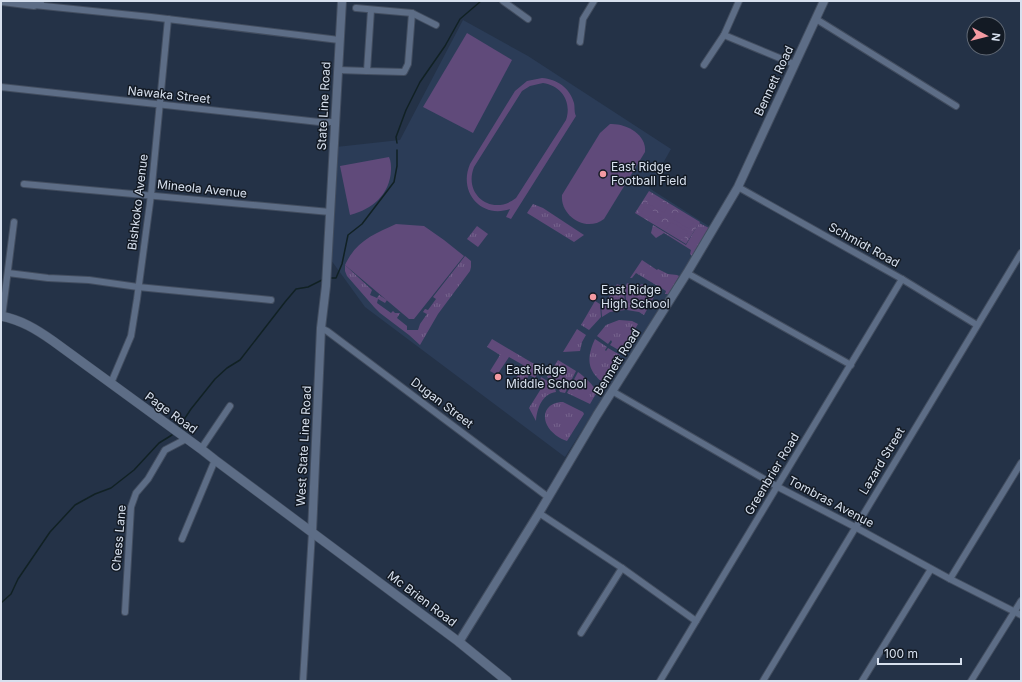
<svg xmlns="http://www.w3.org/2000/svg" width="1022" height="682" font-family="Inter,sans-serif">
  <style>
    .built { fill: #2b3c57 }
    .grass { fill: url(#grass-tufts) }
    .park { fill: url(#park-crowns) }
    .pitch { fill: #604a7a; fill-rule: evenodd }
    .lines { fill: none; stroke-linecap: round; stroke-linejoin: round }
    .stream { stroke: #112124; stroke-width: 1.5 }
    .minor-casing { stroke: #424d5f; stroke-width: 8 }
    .tertiary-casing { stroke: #424d5f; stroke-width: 10 }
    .secondary-casing { stroke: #424d5f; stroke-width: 10 }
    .minor { stroke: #5d6d86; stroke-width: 6 }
    .tertiary { stroke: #5d6d86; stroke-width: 8 }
    .secondary { stroke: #5d6d86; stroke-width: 9 }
    .poi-dot { fill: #f49aa2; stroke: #131a24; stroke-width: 1.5 }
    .labels { text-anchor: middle; stroke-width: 3; stroke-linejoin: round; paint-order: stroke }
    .street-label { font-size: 12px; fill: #d7e0ee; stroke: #131a24 }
    .poi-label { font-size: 12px; fill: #d7e0ee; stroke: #131a24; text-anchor: start }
  </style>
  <defs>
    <pattern id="grass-tufts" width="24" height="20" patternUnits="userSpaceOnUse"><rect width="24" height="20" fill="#604a7a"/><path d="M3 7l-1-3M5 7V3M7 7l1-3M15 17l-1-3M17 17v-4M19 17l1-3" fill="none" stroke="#76648d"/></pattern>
    <pattern id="park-crowns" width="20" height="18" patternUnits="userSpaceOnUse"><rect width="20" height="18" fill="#604a7a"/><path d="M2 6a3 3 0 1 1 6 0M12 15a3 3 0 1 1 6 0" fill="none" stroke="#76648d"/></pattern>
  </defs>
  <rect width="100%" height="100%" fill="#243247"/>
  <polygon class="built" points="463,20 528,56 671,149 649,188 710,227 670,294 565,457 365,307 331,260 336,147 400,140"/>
  <g class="grass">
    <polygon points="533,204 543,208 584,235 574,242 527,213"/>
    <polygon points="699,223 709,228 692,256 690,254 691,250 664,233 656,238 651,233 653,225 686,245"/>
    <polygon points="477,226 488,234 478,247 467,239"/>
    <polygon points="465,256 471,261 471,267 470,271 438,314 420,345 409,335 380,313 374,307 347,276 345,271 345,265 372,290 370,295 377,298 379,295 387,300 385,303 378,299 377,303 391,313 393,311 395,313 400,313 397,318 407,326 407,330 418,330 420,324 427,314 423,312 425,309 428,310 436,299 433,297"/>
    <polygon points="642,260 657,270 658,269 668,274 677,275 679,276 669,294 665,294 666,291 636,273 632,278 630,278"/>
    <polygon points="627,283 637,287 642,284 644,285 654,297 644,315 639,312 627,310 625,289"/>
    <polygon points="617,284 624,287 625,310 610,312 602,317 601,305 604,306"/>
    <polygon points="595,301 600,304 601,317 589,330 581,325"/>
    <polygon points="619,320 632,321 638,324 622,352 610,345 612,342 611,340 608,344 597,336 606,325"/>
    <polygon points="577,329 586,335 582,342 580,351 563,352"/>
    <polygon points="492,339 541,368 535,378 529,375 521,389 516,387 518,385 514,382 523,365 509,357 497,375 490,371 500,355 487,347"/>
    <path d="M 595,339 L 607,347 L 605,350 L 606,351 L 608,348 L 620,355 L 604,381 C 600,381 598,379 596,376 C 586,365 589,352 595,339 Z"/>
    <polygon points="558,360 576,371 565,393 560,392 556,383 547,377"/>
    <path d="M 578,372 C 584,376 594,386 597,392 L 590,404 L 567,393 Z"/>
    <path d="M 541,377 L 554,385 L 556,392 C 542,394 537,408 536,421 L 529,408 L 544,384 L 540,381 Z"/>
    <path d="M 563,402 L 583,412 L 584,414 L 567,441 C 560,439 550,432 547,425 C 541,412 549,402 563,402 Z"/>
  </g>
  <polygon class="park" points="649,191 700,222 686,244 635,213"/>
  <g class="pitch">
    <polygon points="467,33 512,60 473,133 423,107"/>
    <path d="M 542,78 C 557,79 570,88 574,103 C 575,108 574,112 576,116 L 511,219 L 506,217 L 510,209 C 481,219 458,192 470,164 L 515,91 L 527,81 ZM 543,83 C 562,86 572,102 566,120 L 516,198 C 492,217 463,195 474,167 L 522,91 L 530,86 Z"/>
    <path d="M 610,124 C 625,123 647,134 645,152 L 604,219 C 586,233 560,216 562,195 L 600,133 Z"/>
    <path d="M 389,157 C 391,161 391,165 391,170 C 390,194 373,209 350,215 L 340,166 Z"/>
    <polygon points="651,195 668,205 664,213 647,203"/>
    <polygon points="645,206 662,216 657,224 641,213"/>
    <polygon points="677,212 694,222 689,229 673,219"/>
    <polygon points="671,222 688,232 683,240 666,230"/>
    <path d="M 396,224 L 424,226 L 444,240 L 464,256 L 414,319 L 409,319 L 345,265 C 356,241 374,234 396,224 Z"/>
  </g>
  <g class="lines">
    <g class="stream">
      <polyline points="397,143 396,137 406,110 420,82 445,46 460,19 481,1"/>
      <polyline points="331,278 336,278 342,264 348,235 362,224 394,182 397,166 397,150"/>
      <polyline points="179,427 191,409 215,379 227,368 240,360 285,302 296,289 308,287 322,280"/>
      <polyline points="1,603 11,594 18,579 50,532 75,505 95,494 111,488 134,470 159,443 172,435"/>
    </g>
    <defs>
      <g id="minor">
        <polyline points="503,1 528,19"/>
        <polyline points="34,5 151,17 339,40"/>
        <polyline points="356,8 412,13 436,25"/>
        <polyline points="371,10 367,71 404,72 408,64 412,13"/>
        <polyline points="816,19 956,106"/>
        <polyline points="724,35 794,64"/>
        <polyline points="580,42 583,19 594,1"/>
        <polyline points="704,65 724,35 739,1"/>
        <polyline points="338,70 367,71"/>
        <polyline points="1,87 319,122 335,122"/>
        <polyline points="24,184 330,212"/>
        <polyline points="738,187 902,279 977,325"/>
        <polyline points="8,273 48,278 89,280 138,287 271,300"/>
        <polyline points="687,273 851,365"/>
        <polyline points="2,317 14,222"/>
        <polyline points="321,328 327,331 548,497"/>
        <polyline points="111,383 131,336 137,299 151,195 168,19"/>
        <polyline points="612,391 778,487 855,527 950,579 1021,615"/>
        <polyline points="201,449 230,406"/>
        <polyline points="539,513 622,568 696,621"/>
        <polyline points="182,539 215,460"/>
        <polyline points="950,579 1021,463"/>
        <polyline points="125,612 131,507 136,493 148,479 165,450 186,439"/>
        <polyline points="581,633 622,568"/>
        <polyline points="303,681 312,532"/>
        <polyline points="660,681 902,279"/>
        <polyline points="763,681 1021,253"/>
        <polyline points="862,681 931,569"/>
        <polyline points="971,681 1021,601"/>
      </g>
      <g id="tertiary">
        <polyline points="2,1 34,5 40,1"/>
        <polyline points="312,532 321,328 326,286 342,1"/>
        <polyline points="459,642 539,513 597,415 687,273 738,187 824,1"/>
      </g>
      <path id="secondary" d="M 1,316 C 21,320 36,329 53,341 L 201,449 L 215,460 L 459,642 L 507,681"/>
    </defs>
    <use href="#minor" class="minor-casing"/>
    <use href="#tertiary" class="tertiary-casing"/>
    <use href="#secondary" class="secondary-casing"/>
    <use href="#minor" class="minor"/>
    <use href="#tertiary" class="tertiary"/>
    <use href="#secondary" class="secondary"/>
  </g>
  <g class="poi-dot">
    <circle cx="603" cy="174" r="4"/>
    <circle cx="593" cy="297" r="4"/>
    <circle cx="498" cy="377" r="4"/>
  </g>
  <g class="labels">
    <g class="street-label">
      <text transform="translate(774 81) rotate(-65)" y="4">Bennett Road</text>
      <text transform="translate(169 95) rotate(6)" y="4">Nawaka Street</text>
      <text transform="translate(324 106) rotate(-87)" y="4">State Line Road</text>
      <text transform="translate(202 189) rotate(6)" y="4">Mineola Avenue</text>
      <text transform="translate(138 202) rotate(-83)" y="4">Bishkoko Avenue</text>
      <text transform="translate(864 245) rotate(29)" y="4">Schmidt Road</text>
      <text transform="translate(617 362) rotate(-58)" y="4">Bennett Road</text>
      <text transform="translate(442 403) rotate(37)" y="4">Dugan Street</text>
      <text transform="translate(171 413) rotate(36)" y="4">Page Road</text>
      <text transform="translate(304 446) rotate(-87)" y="4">West State Line Road</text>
      <text transform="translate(882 461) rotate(-59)" y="4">Lazard Street</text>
      <text transform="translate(772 474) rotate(-59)" y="4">Greenbrier Road</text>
      <text transform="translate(831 502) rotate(28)" y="4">Tombras Avenue</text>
      <text transform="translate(119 538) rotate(-85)" y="4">Chess Lane</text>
      <text transform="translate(422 599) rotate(37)" y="4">Mc Brien Road</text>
    </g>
    <g class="poi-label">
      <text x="611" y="171">East Ridge<tspan x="611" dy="14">Football Field</tspan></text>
      <text x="601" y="294">East Ridge<tspan x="601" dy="14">High School</tspan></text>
      <text x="506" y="374">East Ridge<tspan x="506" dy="14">Middle School</tspan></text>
    </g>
  </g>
  <rect width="1022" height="682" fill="none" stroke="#d7e0ee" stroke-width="4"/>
  <g transform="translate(986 36) rotate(97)"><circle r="19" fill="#131a24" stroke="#616975"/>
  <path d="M0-3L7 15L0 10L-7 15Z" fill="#f49aa2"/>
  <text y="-6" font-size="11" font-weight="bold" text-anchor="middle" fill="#d7e0ee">N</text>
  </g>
  <path d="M878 658v6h83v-6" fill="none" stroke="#d7e0ee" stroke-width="2"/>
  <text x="884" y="658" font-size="12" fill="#d7e0ee" stroke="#131a24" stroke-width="3" paint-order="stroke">100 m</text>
</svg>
